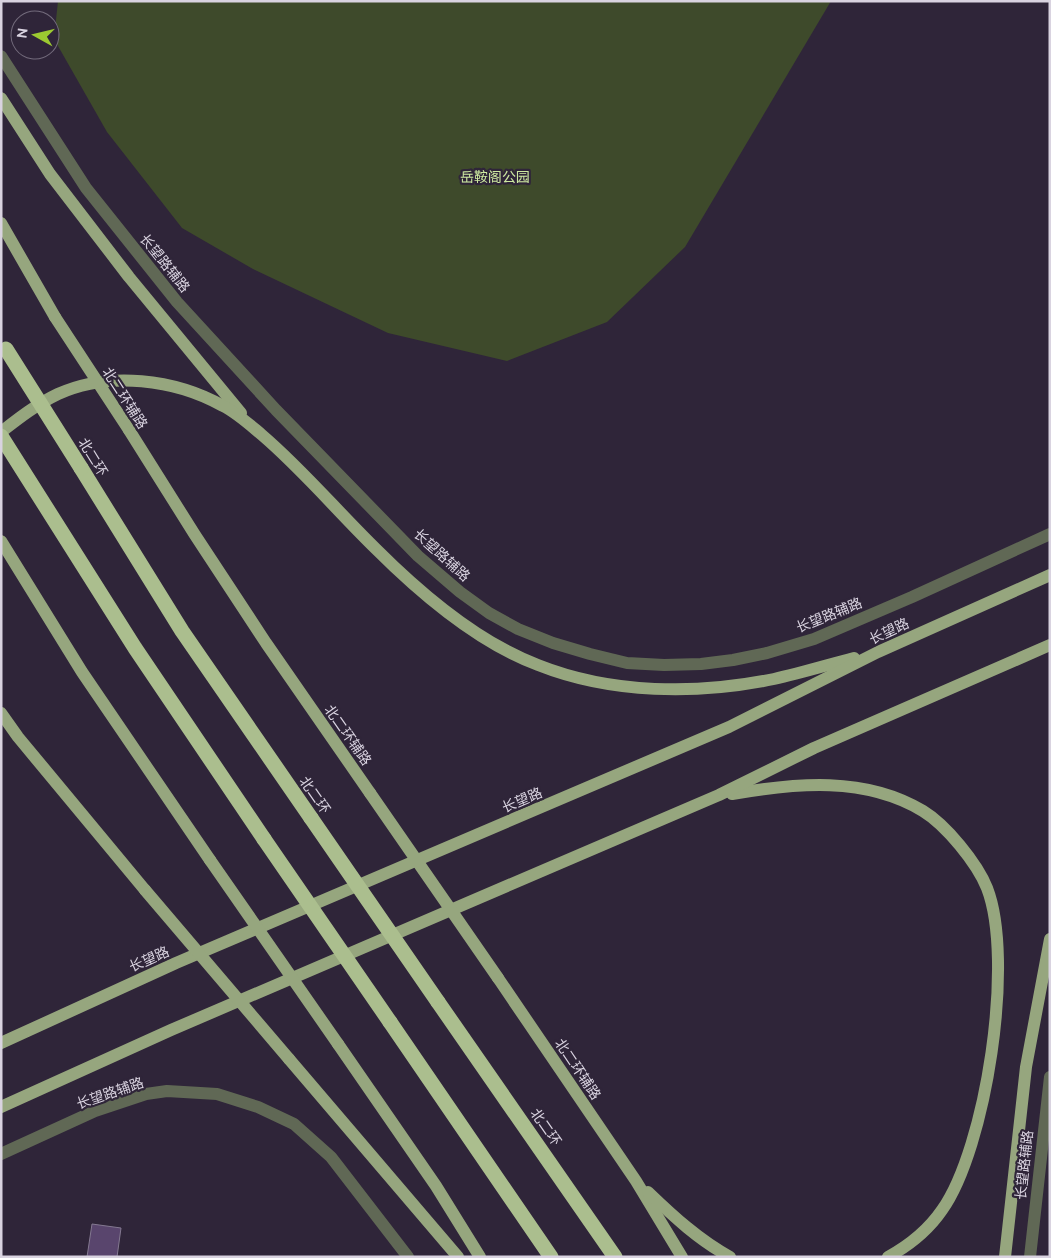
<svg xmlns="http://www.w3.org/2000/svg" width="1051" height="1258" font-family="Ubuntu,'Noto Sans SC',sans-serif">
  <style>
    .green { fill: #3e4a2b }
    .building { fill: #59456d; stroke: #847991 }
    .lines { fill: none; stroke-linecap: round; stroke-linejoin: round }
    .minor { stroke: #606855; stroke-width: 12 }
    .major { stroke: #96a67e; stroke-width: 12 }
    .highway { stroke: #abbe8e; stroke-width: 15 }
    .major-bridge { stroke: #96a67e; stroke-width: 12 }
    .highway-bridge { stroke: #abbe8e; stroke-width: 15 }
    .labels { text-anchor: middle; stroke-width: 4.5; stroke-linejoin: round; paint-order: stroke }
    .park-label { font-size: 14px; fill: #cde9a0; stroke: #2f2539 }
    .street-label { font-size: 14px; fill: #d9d3e0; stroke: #2f2539 }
  </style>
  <rect width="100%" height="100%" fill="#2f2539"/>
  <polygon class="green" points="58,1 831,1 685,247 607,322 507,361 388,333 253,269 182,228 107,132 54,39"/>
  <polygon class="building" points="92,1224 121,1228 117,1257 87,1257"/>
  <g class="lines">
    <g class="minor">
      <polyline points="1,56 86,188 177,302 276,410 418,556 460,592 489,613 518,629 553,643 590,654 627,663 664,665 701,664 733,660 767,653 814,639 912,597 1050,534"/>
      <polyline points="1,1154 95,1111 146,1094 167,1091 217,1094 258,1107 294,1124 331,1157 408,1257"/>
      <polyline points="1030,1257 1050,1077"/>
    </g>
    <g class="major">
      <polyline points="1,98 50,174 129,277 241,413"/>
      <polyline points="1,223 55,317"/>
      <polyline points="129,430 195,535 266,643 370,793"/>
      <path d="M 1,432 C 19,418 37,404 58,394 C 109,371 175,379 223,406 C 237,413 250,425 262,435 C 303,470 337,511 376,549 C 420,593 479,643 538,665 C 611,694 697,695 774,679 C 801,673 827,665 854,658"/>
      <polyline points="1,541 82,672 210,860"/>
      <polyline points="1,713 18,737 145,890"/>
      <path d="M 732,794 C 796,783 865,776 923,811 C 946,825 977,863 987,888 C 1015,960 986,1148 942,1210 C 929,1229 908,1246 888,1257"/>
      <polyline points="498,978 636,1181 682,1257"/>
      <polyline points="1,1043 176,963 729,727 878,652 1050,575"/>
      <polyline points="338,1044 436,1186 480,1257"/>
      <polyline points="289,1059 458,1257"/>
      <polyline points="1,1107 171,1030 719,795 814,748 1050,645"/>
      <path d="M 648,1192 C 674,1217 699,1240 730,1257"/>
      <polyline points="1005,1257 1026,1067 1050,939"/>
    </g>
    <g class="highway">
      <polyline points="1,436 135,648 264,839"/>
      <polyline points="81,468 182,631 311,818"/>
      <polyline points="438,1002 615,1257"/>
      <polyline points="390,1022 551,1257"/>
    </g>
    <g class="major-bridge">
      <polyline points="55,317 129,430"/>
      <polyline points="370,793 498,978"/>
      <polyline points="210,860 338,1044"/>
      <polyline points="145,890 289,1059"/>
    </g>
    <g class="highway-bridge">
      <polyline points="6,349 81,468"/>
      <polyline points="311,818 438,1002"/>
      <polyline points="264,839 390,1022"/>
    </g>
  </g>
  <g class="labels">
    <g class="park-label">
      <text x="495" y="182">岳鞍阁公园</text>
    </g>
    <g class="street-label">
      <text transform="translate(165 263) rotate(51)" y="5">长望路辅路</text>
      <text transform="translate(125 398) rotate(57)" y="5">北二环辅路</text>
      <text transform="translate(93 457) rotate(58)" y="5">北二环</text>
      <text transform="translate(442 555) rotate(42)" y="5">长望路辅路</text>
      <text transform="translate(829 615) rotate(-22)" y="5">长望路辅路</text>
      <text transform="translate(889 631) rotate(-25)" y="5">长望路</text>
      <text transform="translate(348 735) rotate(55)" y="5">北二环辅路</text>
      <text transform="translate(315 795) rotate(55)" y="5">北二环</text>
      <text transform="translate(522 800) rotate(-23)" y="5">长望路</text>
      <text transform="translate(149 959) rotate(-24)" y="5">长望路</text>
      <text transform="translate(578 1069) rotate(56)" y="5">北二环辅路</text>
      <text transform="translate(110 1093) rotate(-19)" y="5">长望路辅路</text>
      <text transform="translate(546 1127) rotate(55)" y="5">北二环</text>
      <text transform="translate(1024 1165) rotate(-84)" y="5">长望路辅路</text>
    </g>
  </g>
  <rect width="1051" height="1258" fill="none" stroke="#d9d3e0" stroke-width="5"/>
  <g transform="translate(35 35) rotate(278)"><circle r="24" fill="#2f2539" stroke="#736b7c"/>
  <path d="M0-4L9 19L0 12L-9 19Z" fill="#9cca31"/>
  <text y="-8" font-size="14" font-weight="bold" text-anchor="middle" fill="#d9d3e0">N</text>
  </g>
</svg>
